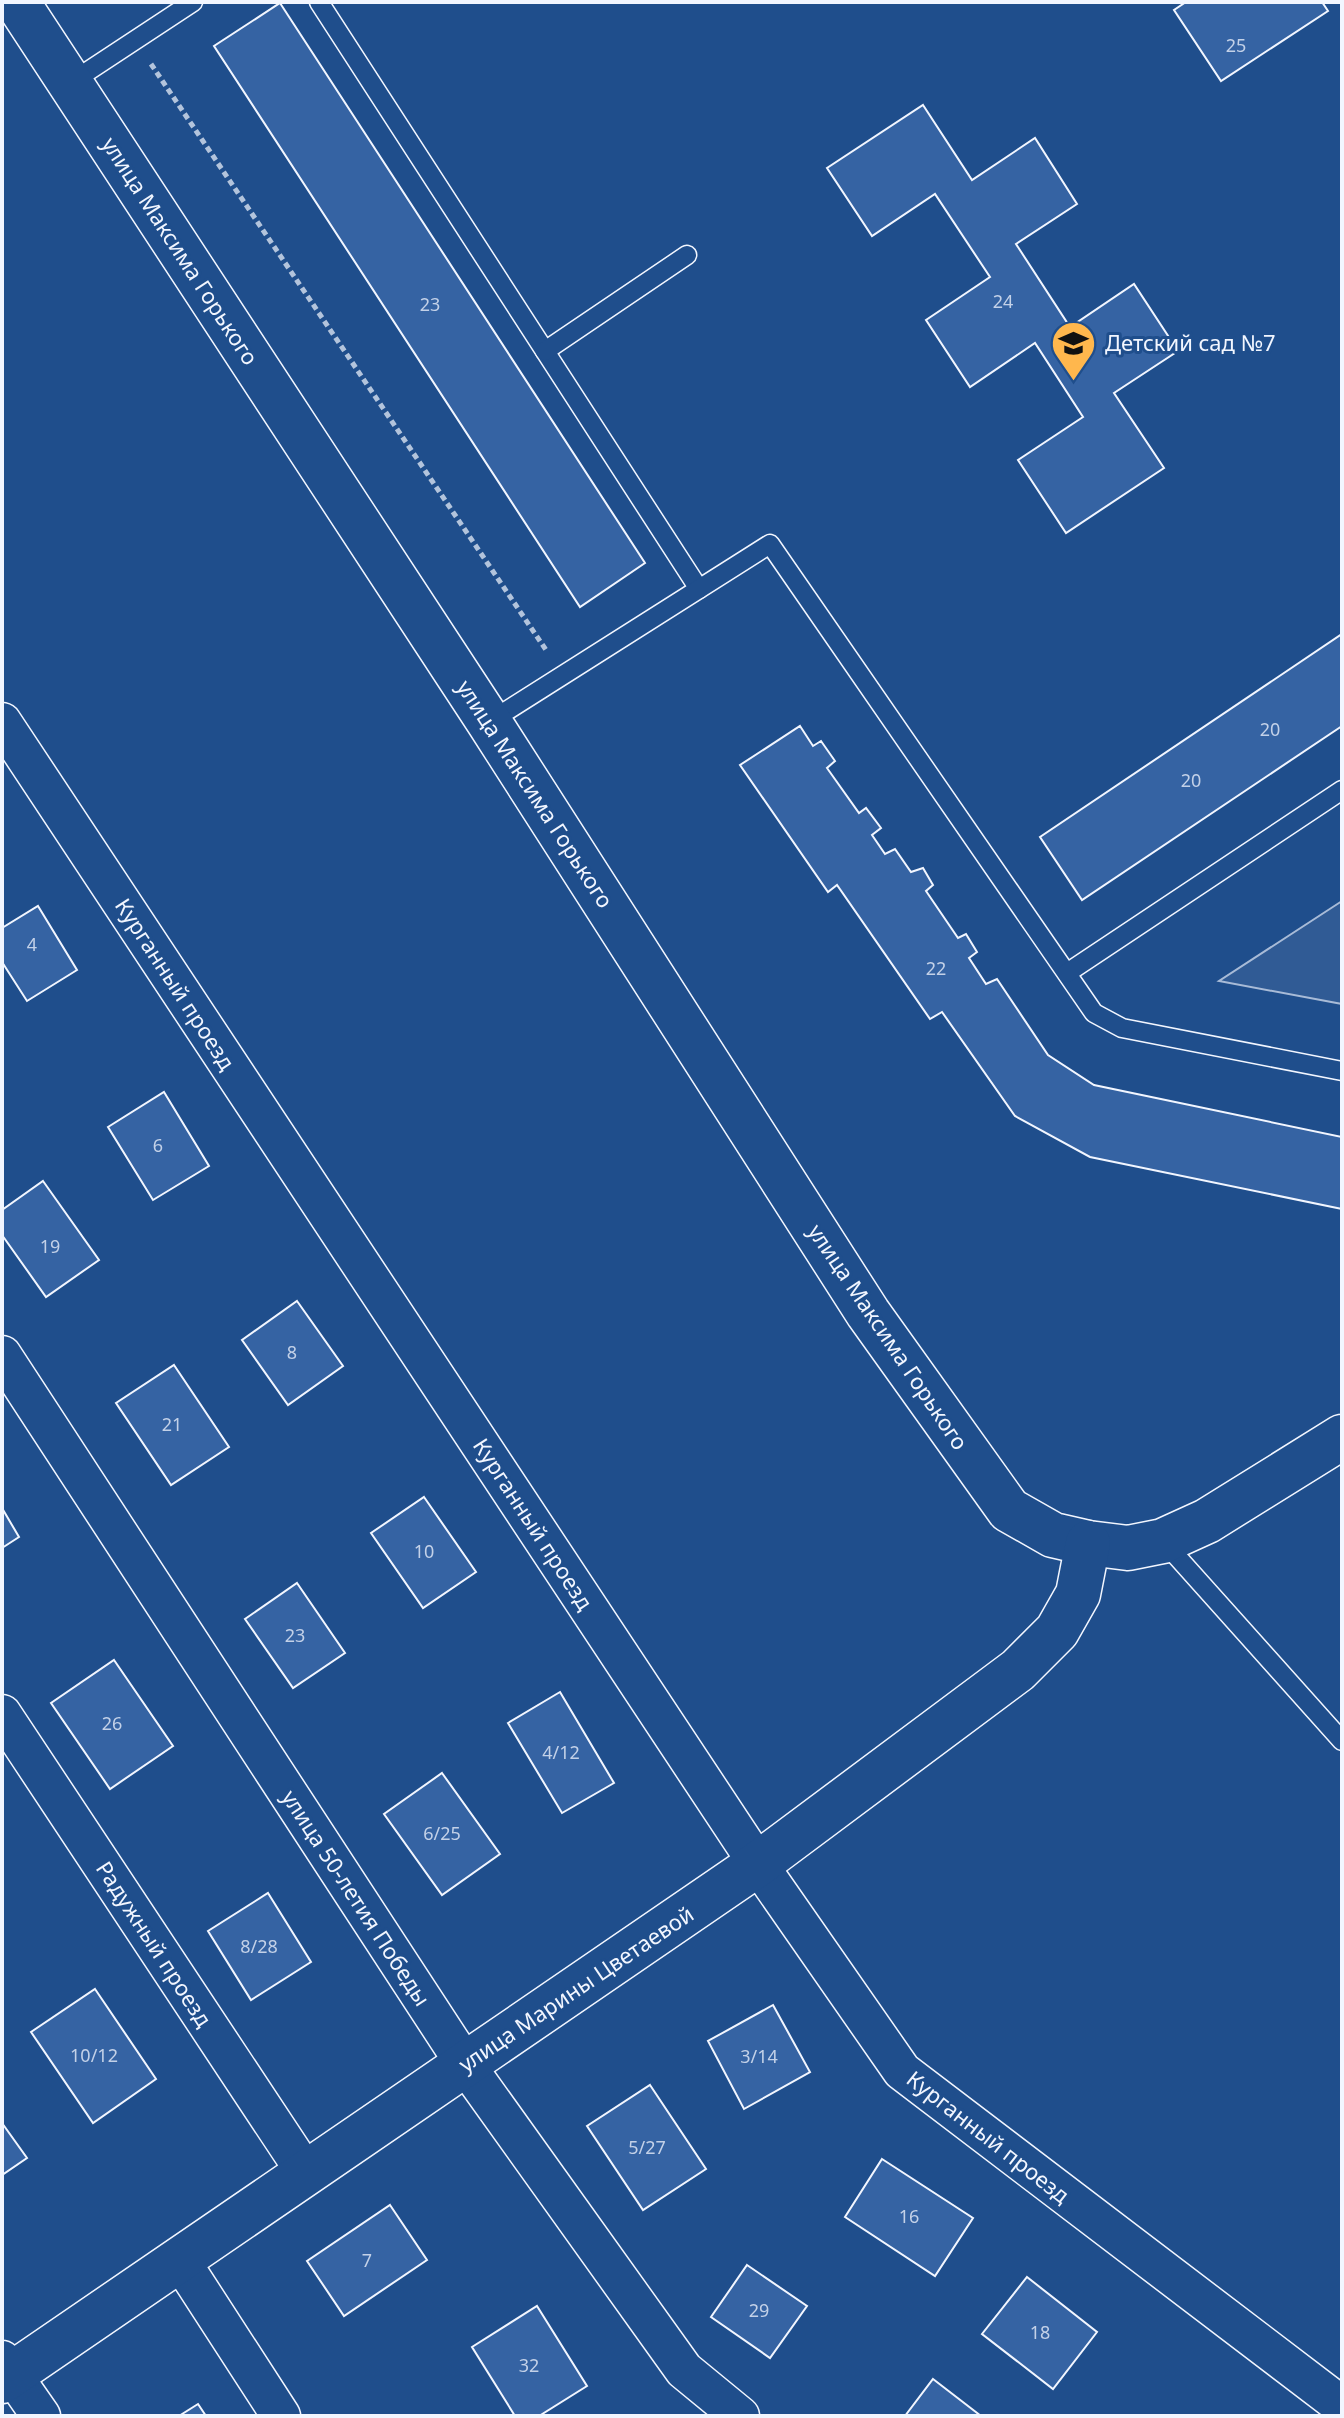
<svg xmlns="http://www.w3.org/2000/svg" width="1344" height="2418" font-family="'Noto Sans',sans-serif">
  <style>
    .built { fill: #305b95; stroke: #a8bbd7; stroke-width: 2 }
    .building { fill: #3563a3; stroke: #f2f6ff; stroke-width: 2 }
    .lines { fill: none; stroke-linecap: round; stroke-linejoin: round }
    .lane-casing { stroke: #f2f6ff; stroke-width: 21 }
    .street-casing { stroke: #f2f6ff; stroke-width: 41 }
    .secondary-casing { stroke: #f2f6ff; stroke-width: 47 }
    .path { stroke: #b3c4dc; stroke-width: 5; stroke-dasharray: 6 4; stroke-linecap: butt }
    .lane { stroke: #1f4e8c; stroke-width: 18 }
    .street { stroke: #1f4e8c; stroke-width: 38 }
    .secondary { stroke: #1f4e8c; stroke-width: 44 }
    .labels { text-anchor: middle; stroke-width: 6; stroke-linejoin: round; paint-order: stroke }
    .number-label { font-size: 18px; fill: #c3d1e8 }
    .street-label { font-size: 22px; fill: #f2f6ff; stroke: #1f4e8c }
    .poi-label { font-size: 22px; fill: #f2f6ff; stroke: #1f4e8c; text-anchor: start }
  </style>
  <rect width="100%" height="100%" fill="#1f4e8c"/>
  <polygon class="built" points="1342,901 1342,1004 1219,981"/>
  <g class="building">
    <polygon points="1186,2 1322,2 1328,11 1221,81 1174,10"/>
    <polygon points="280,3 645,563 580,607 214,46"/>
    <polygon points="923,105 972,180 1035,138 1077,204 1016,244 1070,327 1134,284 1178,351 1114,393 1164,468 1066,533 1018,460 1083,417 1035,343 970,387 926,320 990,277 935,194 872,236 827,168"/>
    <polygon points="1342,634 1342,726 1082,900 1040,837"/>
    <polygon points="800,726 813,746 821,741 835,761 827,768 859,813 866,808 881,828 872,835 885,854 895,849 911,872 923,868 933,885 926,891 958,938 966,934 977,952 969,958 986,984 997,979 1048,1055 1094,1085 1342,1137 1342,1209 1090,1157 1015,1116 942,1012 930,1019 837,885 828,892 740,765"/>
    <polygon points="38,906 77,970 27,1001 2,962 2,928"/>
    <polygon points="164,1092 209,1166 153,1200 108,1127"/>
    <polygon points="43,1181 99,1260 46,1297 2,1235 2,1210"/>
    <polygon points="297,1301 343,1366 288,1405 242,1340"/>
    <polygon points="174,1365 229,1447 171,1485 116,1403"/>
    <polygon points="424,1497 476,1572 423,1608 371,1533"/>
    <polygon points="2,1508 19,1537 2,1548"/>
    <polygon points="297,1583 345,1653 293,1688 245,1619"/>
    <polygon points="114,1660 173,1746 110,1789 51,1703"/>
    <polygon points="560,1692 614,1783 562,1813 508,1723"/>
    <polygon points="442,1773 500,1854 442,1895 384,1814"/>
    <polygon points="268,1893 311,1962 251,2000 208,1931"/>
    <polygon points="95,1989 156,2079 93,2123 31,2032"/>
    <polygon points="773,2005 810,2072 744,2109 708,2041"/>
    <polygon points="650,2085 706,2169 643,2210 587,2126"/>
    <polygon points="2,2123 27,2158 2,2175"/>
    <polygon points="882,2159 973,2218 935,2276 845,2217"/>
    <polygon points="390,2205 427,2260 344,2316 307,2261"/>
    <polygon points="747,2265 807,2306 770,2358 711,2317"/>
    <polygon points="1027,2277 1097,2332 1053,2389 982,2334"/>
    <polygon points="537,2306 587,2386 539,2416 515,2416 472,2347"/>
    <polygon points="933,2379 981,2416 905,2416"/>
    <polygon points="198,2404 206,2416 179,2416"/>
  </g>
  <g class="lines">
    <defs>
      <g id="lane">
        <polyline points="319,2 699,589"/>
        <polyline points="70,83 193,2"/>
        <polyline points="545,351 687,255"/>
        <polyline points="489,722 770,544 1094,1013 1122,1028 1342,1071"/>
        <polyline points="1067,973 1342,790"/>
        <polyline points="1163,1541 1342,1741"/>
      </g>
      <g id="street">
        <polyline points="2,722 758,1864 902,2071 1342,2406"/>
        <polyline points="2,1355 465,2064 684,2370 740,2416"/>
        <polyline points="2,1714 306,2173"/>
        <polyline points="180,2260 281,2416"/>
        <polyline points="2,2360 41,2416"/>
      </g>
      <g id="secondary">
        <polyline points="17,2 489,722 868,1313 1009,1510 1053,1535 1088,1543 1128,1548 1163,1541 1207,1521 1342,1437"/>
        <polyline points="2,2381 758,1864 1018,1670 1057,1631 1078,1594 1088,1543"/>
      </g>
    </defs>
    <use href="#lane" class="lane-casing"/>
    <use href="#street" class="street-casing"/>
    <use href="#secondary" class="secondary-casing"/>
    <polyline class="path" points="151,64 546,650"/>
    <use href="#lane" class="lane"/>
    <use href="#street" class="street"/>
    <use href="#secondary" class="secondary"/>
  </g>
  <defs>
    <symbol id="school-pin" viewBox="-11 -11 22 30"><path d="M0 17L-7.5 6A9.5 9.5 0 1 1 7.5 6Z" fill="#ffb74d" stroke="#1f4e8c"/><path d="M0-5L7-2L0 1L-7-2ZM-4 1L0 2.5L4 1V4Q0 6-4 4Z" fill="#111"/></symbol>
  </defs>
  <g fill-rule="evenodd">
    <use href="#school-pin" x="1048" y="318" width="51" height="69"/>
  </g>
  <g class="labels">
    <g class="number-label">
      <text x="1236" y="52">25</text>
      <text x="1003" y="308">24</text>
      <text x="430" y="311">23</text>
      <text x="1270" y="736">20</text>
      <text x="1191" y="787">20</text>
      <text x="32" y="951">4</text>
      <text x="936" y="975">22</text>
      <text x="158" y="1152">6</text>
      <text x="50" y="1253">19</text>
      <text x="292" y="1359">8</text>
      <text x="172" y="1431">21</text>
      <text x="424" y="1558">10</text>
      <text x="295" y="1642">23</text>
      <text x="112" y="1730">26</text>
      <text x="561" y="1759">4/12</text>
      <text x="442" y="1840">6/25</text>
      <text x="259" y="1953">8/28</text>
      <text x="94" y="2062">10/12</text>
      <text x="759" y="2063">3/14</text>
      <text x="647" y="2154">5/27</text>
      <text x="909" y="2223">16</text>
      <text x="367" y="2267">7</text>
      <text x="759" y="2317">29</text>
      <text x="1040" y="2339">18</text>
      <text x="529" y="2372">32</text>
    </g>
    <g class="street-label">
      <text transform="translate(180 251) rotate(57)" y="8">улица Максима Горького</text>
      <text transform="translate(535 794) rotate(57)" y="8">улица Максима Горького</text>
      <text transform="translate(175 984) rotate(57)" y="8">Курганный проезд</text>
      <text transform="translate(888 1337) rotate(56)" y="8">улица Максима Горького</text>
      <text transform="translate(533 1524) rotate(57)" y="8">Курганный проезд</text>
      <text transform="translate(356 1898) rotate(57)" y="8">улица 50-летия Победы</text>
      <text transform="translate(154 1944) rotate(57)" y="8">Радужный проезд</text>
      <text transform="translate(576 1989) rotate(-34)" y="8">улица Марины Цветаевой</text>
      <text transform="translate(988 2137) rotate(38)" y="8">Курганный проезд</text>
    </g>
    <g class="poi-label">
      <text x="1105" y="351">Детский сад №7</text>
    </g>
  </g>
  <rect width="1344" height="2418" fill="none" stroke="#f2f6ff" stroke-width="8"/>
</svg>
